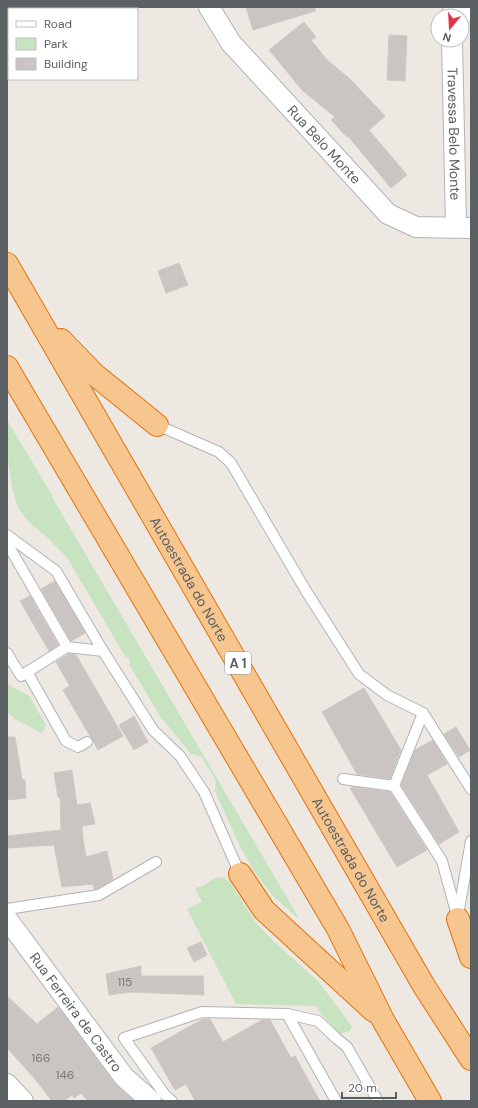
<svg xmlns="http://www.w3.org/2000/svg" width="478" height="1108" font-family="'DM Sans',sans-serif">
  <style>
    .green { fill: #c7e3c0 }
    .building { fill: #cac5c2; stroke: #d1c8c1 }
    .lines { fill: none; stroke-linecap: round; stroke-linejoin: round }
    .lane-casing { stroke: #b0b4b7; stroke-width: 12 }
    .street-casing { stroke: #b0b4b7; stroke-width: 22 }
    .highway-casing { stroke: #e2720d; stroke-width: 24 }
    .lane { stroke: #fff; stroke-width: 10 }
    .street { stroke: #fff; stroke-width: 20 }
    .highway { stroke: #f7c68f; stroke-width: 22 }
    .labels { text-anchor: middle; stroke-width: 3.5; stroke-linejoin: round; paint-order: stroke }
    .number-label { font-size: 12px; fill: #77797a }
    .shield { fill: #fff; stroke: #8c9091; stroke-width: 1 }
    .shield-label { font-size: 13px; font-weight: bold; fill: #5b6062 }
    .street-label { font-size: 14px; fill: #5b6062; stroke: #fff }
  </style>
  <rect width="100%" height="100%" fill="#ede8e2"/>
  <g class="green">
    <polygon points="7,420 52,495 52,497 300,920 273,896 255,873 239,844 215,791 216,781 201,756 191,754 160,716 129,664 131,663 128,657 126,658 68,559 51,541 29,522 18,508 12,487 7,452"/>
    <polygon points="7,684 29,696 46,725 42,733 15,719 7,712"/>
    <polygon points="222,877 229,881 256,923 273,941 319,982 353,1028 350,1029 350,1031 339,1034 315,1006 236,1004 187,909 202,902 195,888 203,886 215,878"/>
  </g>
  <g class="building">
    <polygon points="246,7 315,7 315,11 253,30"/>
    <polygon points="304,22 316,37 311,40 327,60 349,78 385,116 369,130 407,175 391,188 348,136 347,137 331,120 335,117 302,90 269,50"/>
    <polygon points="389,35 407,36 405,81 387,80"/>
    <polygon points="179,263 188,285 166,293 158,271"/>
    <polygon points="55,581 85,633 71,641 41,589"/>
    <polygon points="30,596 58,645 49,651 20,601"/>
    <polygon points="69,654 76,655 123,736 98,750 92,739 90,736 63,690 70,686 56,662"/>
    <polygon points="364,688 401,750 390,779 357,774 322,712"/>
    <polygon points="134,716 148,742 134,750 119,725"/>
    <polygon points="456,727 470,750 459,757 444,734"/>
    <polygon points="7,737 15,737 22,779 25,780 26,798 7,800"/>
    <polygon points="433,740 447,764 427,775 459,832 439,844 401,785 415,750"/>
    <polygon points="72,770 77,805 90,803 95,824 82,826 83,839 86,857 107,851 113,879 97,889 94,889 93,884 62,887 54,845 7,848 7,836 61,830 60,797 58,797 54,773"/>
    <polygon points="353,787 390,792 427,850 397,867 350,788"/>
    <polygon points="201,942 207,955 194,962 187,948"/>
    <polygon points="141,966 141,976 203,976 204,995 131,992 109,995 106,974"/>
    <polygon points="7,996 37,1024 58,1007 115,1084 134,1101 88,1101 81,1093 74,1098 72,1095 64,1101 52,1101 35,1079 7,1048"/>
    <polygon points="203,1019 210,1019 223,1042 262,1020 270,1020 291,1058 295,1056 320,1101 195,1101 186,1084 175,1090 151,1048"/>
  </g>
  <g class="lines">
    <defs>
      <g id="lane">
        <polyline points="157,425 219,452 231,463 306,591 359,674 387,695 423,713 471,789"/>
        <polyline points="7,535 56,571 103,651 153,730 180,756 204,792 240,874"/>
        <polyline points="7,543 67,647 103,651"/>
        <polyline points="7,653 21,676 67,647"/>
        <polyline points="27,672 66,741 78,747 87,742"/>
        <polyline points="423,713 394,786 442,861 458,919"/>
        <polyline points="343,779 394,786"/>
        <polyline points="7,909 99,895 156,862"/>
        <polyline points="458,915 471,841"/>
        <polyline points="287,1014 336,1101"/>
        <polyline points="172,1101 165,1095 124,1038 202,1012 287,1014 318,1021 336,1038 347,1047 378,1101"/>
      </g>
      <g id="street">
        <path id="s1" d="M 209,7 L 231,43 L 388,214 L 416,227 L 471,228"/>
        <polyline points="451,15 471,11"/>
        <path id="s2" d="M 452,40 L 456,227"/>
        <path id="s3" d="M 7,919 L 124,1077 L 151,1101"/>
        <polyline points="7,1084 23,1101"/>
      </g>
      <g id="highway">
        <path id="s4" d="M 7,264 L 424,986 L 471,1059"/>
        <polyline points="61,340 94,374 157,425"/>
        <polyline points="7,367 338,929 383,1020 430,1101"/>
        <polyline points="240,874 264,910 374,1011"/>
        <polyline points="458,919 471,957"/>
      </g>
    </defs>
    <use href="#lane" class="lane-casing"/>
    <use href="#street" class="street-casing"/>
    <use href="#highway" class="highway-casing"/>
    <use href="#lane" class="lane"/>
    <use href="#street" class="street"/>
    <use href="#highway" class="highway"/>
  </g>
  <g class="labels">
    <g class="number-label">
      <text x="125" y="986">115</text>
      <text x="41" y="1062">166</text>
      <text x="65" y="1079">146</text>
    </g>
    <rect class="shield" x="225" y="652" width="26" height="22" rx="3"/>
    <g class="shield-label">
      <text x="238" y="668">A 1</text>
    </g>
    <g class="street-label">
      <text dy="5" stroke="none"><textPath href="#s2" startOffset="94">Travessa Belo Monte</textPath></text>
      <text dy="5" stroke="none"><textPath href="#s1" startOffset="180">Rua Belo Monte</textPath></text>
      <text dy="5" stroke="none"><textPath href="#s4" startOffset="364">Autoestrada do Norte</textPath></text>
      <text dy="5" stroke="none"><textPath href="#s4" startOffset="688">Autoestrada do Norte</textPath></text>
      <text dy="5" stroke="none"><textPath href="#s3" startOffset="116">Rua Ferreira de Castro</textPath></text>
    </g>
  </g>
  <rect width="478" height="1108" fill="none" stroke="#5b6062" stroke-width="16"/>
  <rect x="8" y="8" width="130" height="72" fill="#ffffff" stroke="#bdbfc0"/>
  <rect x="16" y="21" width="20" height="6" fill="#ffffff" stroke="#bdbfc0"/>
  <text x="44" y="28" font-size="12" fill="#5b6062">Road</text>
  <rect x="16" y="38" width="20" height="12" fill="#c7e3c0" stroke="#bdbfc0"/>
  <text x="44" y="48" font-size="12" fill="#5b6062">Park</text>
  <rect x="16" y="58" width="20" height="12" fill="#cac5c2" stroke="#bdbfc0"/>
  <text x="44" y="68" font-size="12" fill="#5b6062">Building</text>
  <g transform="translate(450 28) rotate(198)"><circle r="19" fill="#ffffff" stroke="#bdbfc0"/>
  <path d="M0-3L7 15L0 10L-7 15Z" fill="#df364d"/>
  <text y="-6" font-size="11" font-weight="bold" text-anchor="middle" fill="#5b6062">N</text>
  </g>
  <path d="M342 1092v6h54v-6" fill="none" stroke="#5b6062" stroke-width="2"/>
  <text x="348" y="1092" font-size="12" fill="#5b6062" stroke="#ffffff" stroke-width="3" paint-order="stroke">20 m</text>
</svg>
